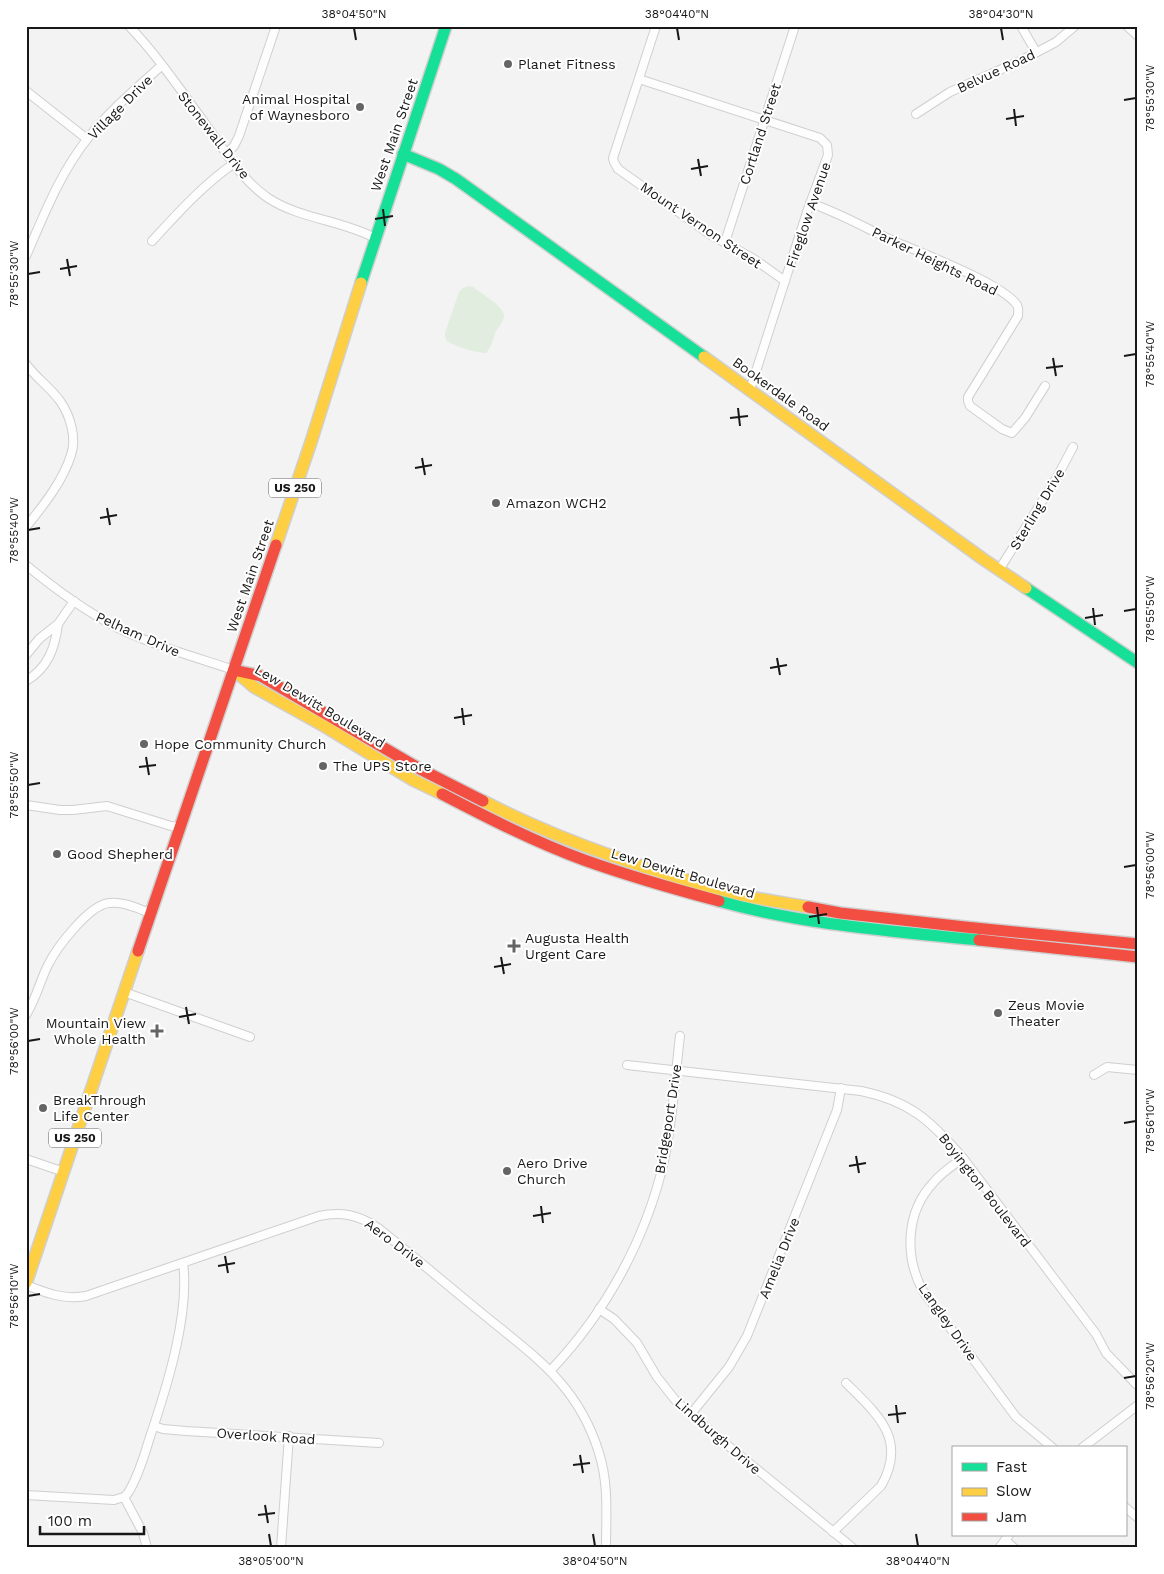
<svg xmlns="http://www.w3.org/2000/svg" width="1164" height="1574" font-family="'Work Sans',sans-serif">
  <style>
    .green { fill: #e1eedf }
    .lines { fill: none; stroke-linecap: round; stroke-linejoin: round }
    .street-casing { stroke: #cfcfd0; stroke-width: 10 }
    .fast-casing { stroke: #cfcfd0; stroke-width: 14 }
    .slow-casing { stroke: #cfcfd0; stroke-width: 14 }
    .jam-casing { stroke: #cfcfd0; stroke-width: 14 }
    .street { stroke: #fdfdfd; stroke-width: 8 }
    .fast { stroke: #16e098; stroke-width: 11 }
    .slow { stroke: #ffcf43; stroke-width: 11 }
    .jam { stroke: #f24e42; stroke-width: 11 }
    .ticks { fill: none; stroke: #181819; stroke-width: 2 }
    .poi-dot { fill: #656565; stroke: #fff; stroke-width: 2 }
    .labels { text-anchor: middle; stroke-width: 4; stroke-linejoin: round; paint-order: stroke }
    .shield { fill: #fff; stroke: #5d5d5e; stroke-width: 1 }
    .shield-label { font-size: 12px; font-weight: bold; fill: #181819 }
    .poi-label { font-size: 14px; fill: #181819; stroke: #fff; text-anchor: start }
    .street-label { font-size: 14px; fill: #181819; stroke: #fff }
    .neatline { fill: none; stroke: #181819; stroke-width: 2 }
    .ticks-label { font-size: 12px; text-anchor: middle; fill: #181819 }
  </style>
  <rect width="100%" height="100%" fill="#f3f3f3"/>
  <path class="green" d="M 468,286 L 473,287 C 480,293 506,307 504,317 C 503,322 499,327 496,331 C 493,338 492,347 486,353 C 480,354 451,345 447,341 C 445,338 445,336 445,333 L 459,292 L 463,288 Z"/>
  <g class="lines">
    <defs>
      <g id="street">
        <path d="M 129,26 C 158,56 184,95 209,129 C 226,153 243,181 268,198 C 300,219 341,220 375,238"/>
        <polyline points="656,26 613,158 614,162 618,169 711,235 754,259 785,281"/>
        <polyline points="1021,26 1036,52"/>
        <polyline points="1127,26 1138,36"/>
        <polyline points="639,79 820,138 827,145 828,155 807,212 750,390"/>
        <polyline points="26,91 87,139"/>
        <polyline points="916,114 950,92 1022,60 1056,42 1075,26"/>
        <polyline points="226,154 234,146 239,136 276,26"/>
        <path d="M 810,203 C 837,212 862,226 887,238 C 915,251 1001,282 1017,305 C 1019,308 1018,312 1018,316 L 968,397 L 968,401 L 970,406 L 1002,429 L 1012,433 L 1025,418 L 1045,386"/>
        <path d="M 152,241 C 178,213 202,186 233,164"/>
        <polyline points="725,242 795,26"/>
        <path d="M 26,256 C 44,215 60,173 88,138 C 109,111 136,89 161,66"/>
        <path d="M 26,364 C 36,378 50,387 60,401 C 70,415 77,438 71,455 C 63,481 43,506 26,527"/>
        <path d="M 26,565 C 55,589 85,611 118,628 C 155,646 195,657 234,670"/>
        <polyline points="999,570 1056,479 1073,447"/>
        <polyline points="58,624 74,601"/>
        <path d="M 26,655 L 39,639 L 58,624 C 55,648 48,668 26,681"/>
        <polyline points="26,805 60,810 73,810 107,806 171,826 181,827"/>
        <polyline points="124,992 250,1037"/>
        <path d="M 26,1015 C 36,999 40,981 48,965 C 57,947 89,905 109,903 C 123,901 138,909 151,913"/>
        <path d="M 627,1065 L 861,1091 C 910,1101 931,1121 963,1158 L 1096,1334 L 1106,1353 L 1138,1386"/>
        <polyline points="1094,1075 1107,1067 1138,1070"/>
        <path d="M 963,1158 C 952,1166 941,1173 933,1183 C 906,1212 904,1256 923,1291 L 1016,1417 L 1053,1448"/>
        <polyline points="26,1159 64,1172"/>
        <path d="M 26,1285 C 46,1293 64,1300 86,1296 L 319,1216 C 341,1211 359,1215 378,1228 C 412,1255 445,1283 478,1310 C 531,1354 578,1383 599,1453 C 609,1484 606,1516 606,1548"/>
        <polyline points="599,1309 614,1319 637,1343 657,1377 676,1401 715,1435 853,1548"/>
        <path d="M 551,1370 C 606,1312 646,1239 664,1161 C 673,1120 675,1077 680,1036"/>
        <polyline points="691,1414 729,1367 747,1336 837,1110 841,1088"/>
        <polyline points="154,1426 163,1429 186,1431 379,1443"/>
        <polyline points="1082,1448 1138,1405"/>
        <path d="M 26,1495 L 114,1500 L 124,1497 L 128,1493 C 138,1477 144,1457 149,1440 C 166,1390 190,1315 183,1263"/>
        <polyline points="124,1497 143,1533 147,1548"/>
        <polyline points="1125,1507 1138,1518"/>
        <path d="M 833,1532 L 881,1486 C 908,1439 877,1414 846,1383"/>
        <polyline points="1005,1540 1014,1548"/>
        <polyline points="281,1548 289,1436"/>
        <polyline points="999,1548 1009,1535"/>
      </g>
      <g id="fast">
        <polyline points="403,154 439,169 456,179 704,357"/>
        <polyline points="361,283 446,26"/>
        <polyline points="1026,588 1138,663"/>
        <path d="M 719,901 C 804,925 892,931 979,940"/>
      </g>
      <g id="slow">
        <polyline points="704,357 983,559 1026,588"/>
        <polyline points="276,545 311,442 361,283"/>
        <polyline points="234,670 254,687 324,726 413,780 442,794"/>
        <path d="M 483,801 C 564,843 652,872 741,895 C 763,900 786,903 808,907"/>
        <polyline points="26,1283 138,951"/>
      </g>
      <g id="jam">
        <polyline points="238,671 261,676 420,769 483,801"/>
        <path d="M 442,794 C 488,818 535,842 584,860 C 629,876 674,889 719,901"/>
        <polyline points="808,907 840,913 965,927 1138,944"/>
        <polyline points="979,940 1138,957"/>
        <polyline points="138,951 276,545"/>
      </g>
    </defs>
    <use href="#street" class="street-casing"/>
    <use href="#fast" class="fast-casing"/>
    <use href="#slow" class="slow-casing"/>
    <use href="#jam" class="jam-casing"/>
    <use href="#street" class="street"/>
    <use href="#fast" class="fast"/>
    <use href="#slow" class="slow"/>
    <use href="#jam" class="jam"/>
  </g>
  <path class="ticks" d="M 354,28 L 356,40M 677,28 L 679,40M 1001,28 L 1003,40M 1124,100 L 1136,98M 1014,109 L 1016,126M 1006,119 L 1024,116M 698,159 L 701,176M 691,169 L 708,166M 383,209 L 385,226M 375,219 L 393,216M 67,259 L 70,276M 60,269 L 77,266M 28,274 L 40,272M 1124,356 L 1136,354M 1053,358 L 1056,376M 1046,368 L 1063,366M 738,408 L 740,426M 730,418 L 748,416M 422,458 L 425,475M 415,468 L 432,465M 107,508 L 110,525M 100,518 L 117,515M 28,530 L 40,528M 1093,608 L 1095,625M 1124,611 L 1136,609M 1085,618 L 1103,615M 777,658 L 780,675M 770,668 L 787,665M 462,708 L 464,725M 454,718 L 472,715M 146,757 L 149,775M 139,767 L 156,765M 28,785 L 40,783M 1124,867 L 1136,865M 817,907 L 819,924M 809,917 L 827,914M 501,957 L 504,974M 494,967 L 511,964M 186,1007 L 189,1024M 179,1017 L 196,1014M 28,1041 L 40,1039M 1124,1123 L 1136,1121M 856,1156 L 859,1173M 849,1166 L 866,1163M 541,1206 L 543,1223M 533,1216 L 551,1213M 225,1256 L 228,1273M 218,1266 L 235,1263M 28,1296 L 40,1294M 1124,1378 L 1136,1376M 896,1405 L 898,1423M 888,1415 L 906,1413M 580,1455 L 583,1473M 573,1465 L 590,1463M 265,1505 L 268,1523M 258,1515 L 275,1513M 269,1534 L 271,1546M 593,1534 L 595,1546M 916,1534 L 918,1546"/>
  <g class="poi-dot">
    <circle cx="508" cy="64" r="5"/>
    <circle cx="360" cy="107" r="5"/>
    <circle cx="496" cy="503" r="5"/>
    <circle cx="144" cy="744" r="5"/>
    <circle cx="323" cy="766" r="5"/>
    <circle cx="57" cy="854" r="5"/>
    <path d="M511.5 938.5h5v5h5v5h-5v5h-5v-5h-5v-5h5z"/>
    <circle cx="998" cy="1013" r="5"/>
    <path d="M154.5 1023.5h5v5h5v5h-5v5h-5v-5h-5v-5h5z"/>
    <circle cx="43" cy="1108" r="5"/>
    <circle cx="507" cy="1171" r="5"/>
  </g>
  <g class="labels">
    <g class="shield">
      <rect x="269" y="478.5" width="52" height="19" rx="4"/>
      <rect x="49" y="1128.5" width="52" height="19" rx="4"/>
    </g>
    <g class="shield-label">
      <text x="295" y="492">US 250</text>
      <text x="75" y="1142">US 250</text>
    </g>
    <g class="poi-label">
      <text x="518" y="69">Planet Fitness</text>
      <text x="350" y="104" text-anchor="end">Animal Hospital<tspan x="350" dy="16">of Waynesboro</tspan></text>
      <text x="506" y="508">Amazon WCH2</text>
      <text x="154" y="749">Hope Community Church</text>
      <text x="333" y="771">The UPS Store</text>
      <text x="67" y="859">Good Shepherd</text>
      <text x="525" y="943">Augusta Health<tspan x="525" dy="16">Urgent Care</tspan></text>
      <text x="1008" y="1010">Zeus Movie<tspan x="1008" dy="16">Theater</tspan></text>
      <text x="146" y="1028" text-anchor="end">Mountain View<tspan x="146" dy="16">Whole Health</tspan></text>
      <text x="53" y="1105">BreakThrough<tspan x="53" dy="16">Life Center</tspan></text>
      <text x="517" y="1168">Aero Drive<tspan x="517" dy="16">Church</tspan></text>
    </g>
    <g class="street-label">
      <text transform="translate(996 71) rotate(-25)" y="5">Belvue Road</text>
      <text transform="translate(120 107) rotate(-45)" y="5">Village Drive</text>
      <text transform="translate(760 134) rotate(-72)" y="5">Cortland Street</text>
      <text transform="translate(214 135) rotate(52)" y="5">Stonewall Drive</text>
      <text transform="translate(394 135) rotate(-71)" y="5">West Main Street</text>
      <text transform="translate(808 215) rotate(-71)" y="5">Fireglow Avenue</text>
      <text transform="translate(701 225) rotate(34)" y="5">Mount Vernon Street</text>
      <text transform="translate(935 261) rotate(26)" y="5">Parker Heights Road</text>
      <text transform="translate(781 394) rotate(36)" y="5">Bookerdale Road</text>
      <text transform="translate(1037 509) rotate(-59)" y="5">Sterling Drive</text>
      <text transform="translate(250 576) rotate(-71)" y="5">West Main Street</text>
      <text transform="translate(138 634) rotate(24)" y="5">Pelham Drive</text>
      <text transform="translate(320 706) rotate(31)" y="5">Lew Dewitt Boulevard</text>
      <text transform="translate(683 873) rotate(16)" y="5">Lew Dewitt Boulevard</text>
      <text transform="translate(668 1119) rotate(-81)" y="5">Bridgeport Drive</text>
      <text transform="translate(985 1190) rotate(52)" y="5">Boyington Boulevard</text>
      <text transform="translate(395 1243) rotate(37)" y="5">Aero Drive</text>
      <text transform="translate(779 1258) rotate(-68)" y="5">Amelia Drive</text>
      <text transform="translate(948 1322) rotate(55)" y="5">Langley Drive</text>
      <text transform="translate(266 1436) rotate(4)" y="5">Overlook Road</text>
      <text transform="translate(718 1436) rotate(41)" y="5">Lindburgh Drive</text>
    </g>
  </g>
  <rect width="1164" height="1574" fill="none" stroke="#ffffff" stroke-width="55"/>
  <rect x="952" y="1446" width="175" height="90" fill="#ffffff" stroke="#a3a3a3"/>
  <rect x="962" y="1463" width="25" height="8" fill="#16e098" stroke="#a3a3a3"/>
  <text x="996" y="1472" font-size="15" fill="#181819">Fast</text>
  <rect x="962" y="1488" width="25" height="8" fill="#ffcf43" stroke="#a3a3a3"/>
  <text x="996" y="1496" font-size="15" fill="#181819">Slow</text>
  <rect x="962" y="1513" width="25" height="8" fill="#f24e42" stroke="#a3a3a3"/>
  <text x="996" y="1522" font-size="15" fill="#181819">Jam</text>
  <path d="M40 1526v8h104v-8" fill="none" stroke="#181819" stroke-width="2.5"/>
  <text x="48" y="1526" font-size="15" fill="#181819" stroke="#ffffff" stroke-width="4" paint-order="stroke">100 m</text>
  <rect x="28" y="28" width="1108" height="1518" class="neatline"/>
  <g class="ticks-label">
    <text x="354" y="18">38°04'50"N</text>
    <text x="677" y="18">38°04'40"N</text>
    <text x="1001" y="18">38°04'30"N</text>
    <text transform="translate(1150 98) rotate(-90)" y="4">78°55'30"W</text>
    <text transform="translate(14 274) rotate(-90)" y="4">78°55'30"W</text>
    <text transform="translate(1150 354) rotate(-90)" y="4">78°55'40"W</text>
    <text transform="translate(14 530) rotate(-90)" y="4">78°55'40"W</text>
    <text transform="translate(1150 609) rotate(-90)" y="4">78°55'50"W</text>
    <text transform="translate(14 785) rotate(-90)" y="4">78°55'50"W</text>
    <text transform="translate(1150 865) rotate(-90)" y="4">78°56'00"W</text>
    <text transform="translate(14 1041) rotate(-90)" y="4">78°56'00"W</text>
    <text transform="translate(1150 1121) rotate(-90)" y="4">78°56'10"W</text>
    <text transform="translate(14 1296) rotate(-90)" y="4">78°56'10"W</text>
    <text transform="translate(1150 1376) rotate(-90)" y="4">78°56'20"W</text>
    <text x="271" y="1565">38°05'00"N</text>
    <text x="595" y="1565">38°04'50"N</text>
    <text x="918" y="1565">38°04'40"N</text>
  </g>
</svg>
